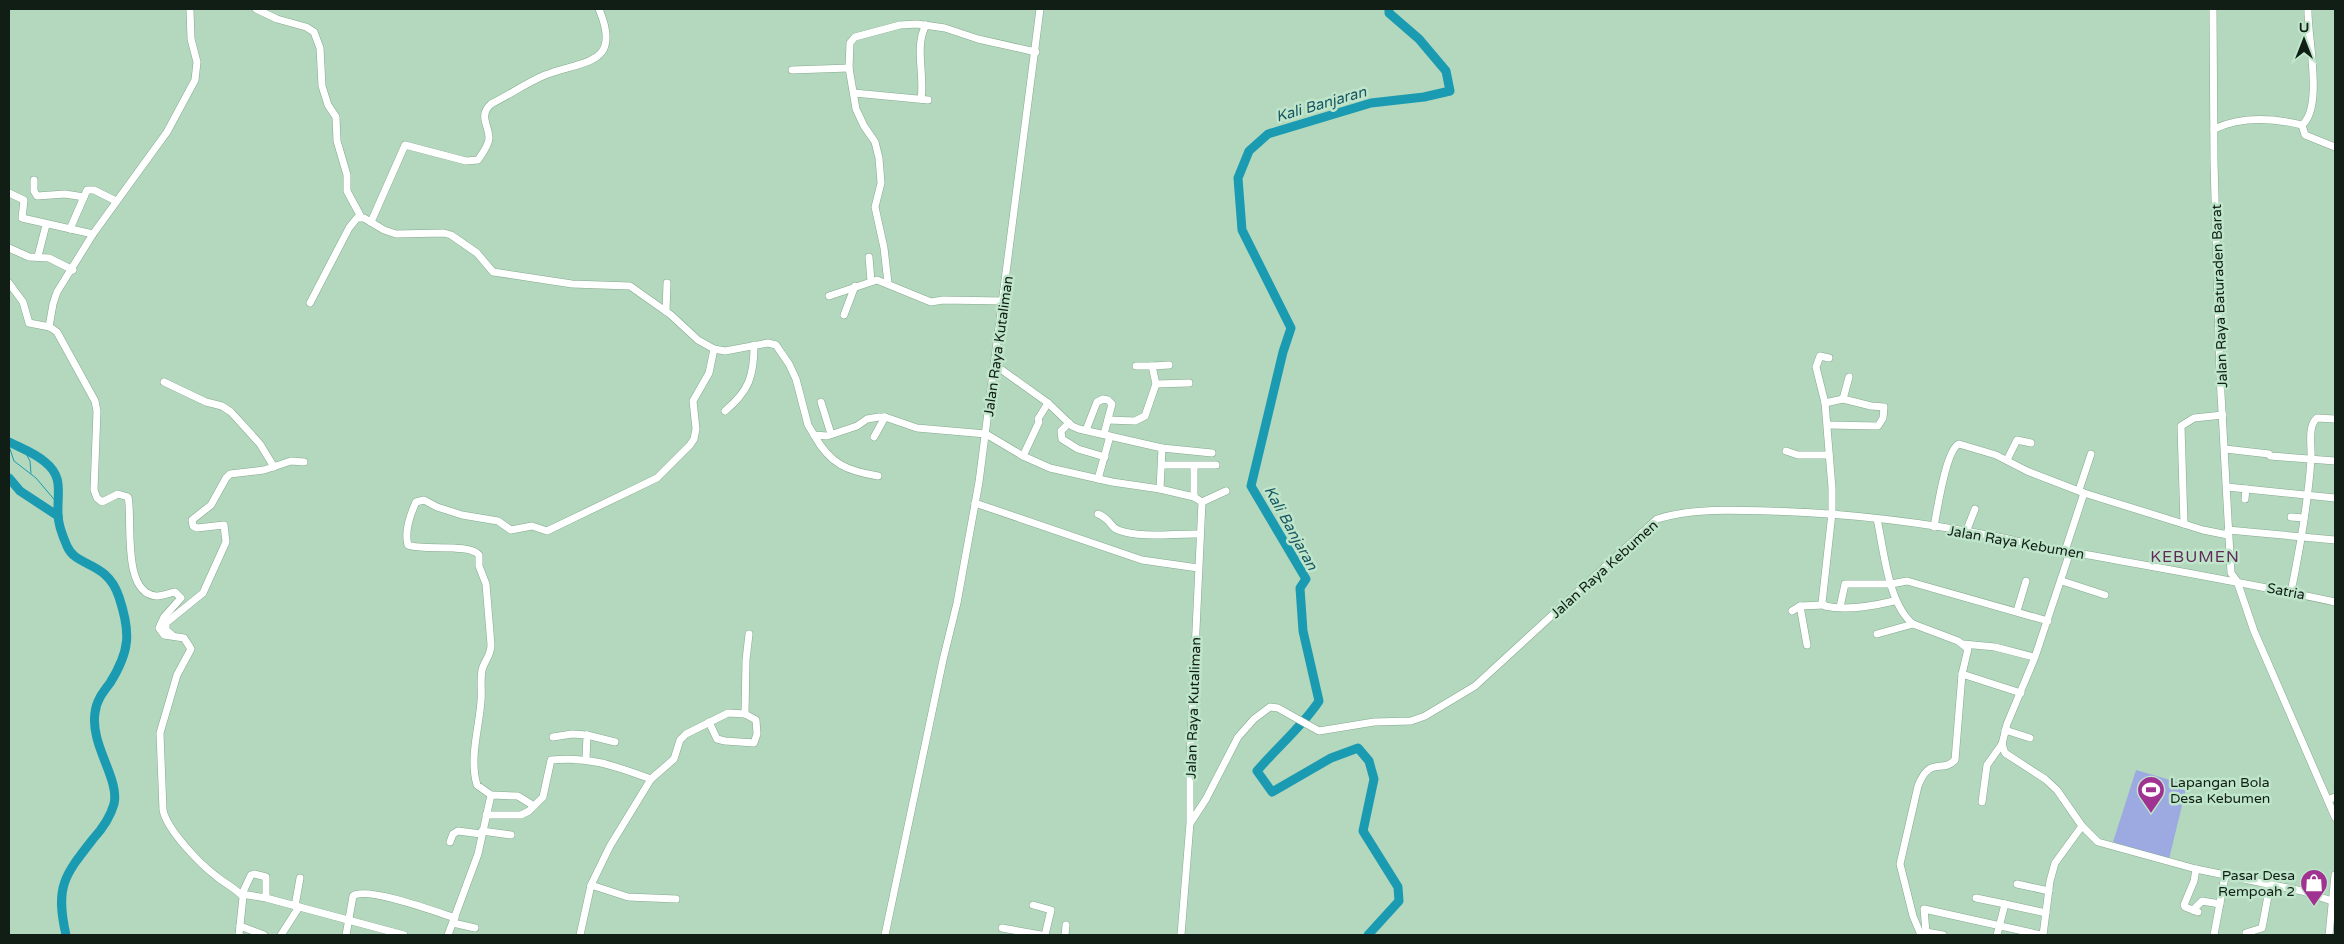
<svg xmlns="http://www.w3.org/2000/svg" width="2344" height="944" font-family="'Varela Round',sans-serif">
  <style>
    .park { fill: #9daae2 }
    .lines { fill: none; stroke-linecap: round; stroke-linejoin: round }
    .stream { stroke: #1b9bb2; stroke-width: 1 }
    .river { stroke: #1b9bb2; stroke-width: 9 }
    .minor-casing { stroke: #85a98f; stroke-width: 8 }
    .minor { stroke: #fff; stroke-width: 7 }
    .labels { text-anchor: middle; stroke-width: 5; stroke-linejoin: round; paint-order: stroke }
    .street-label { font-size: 14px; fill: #101e15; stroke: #bfe5ca }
    .poi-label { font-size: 14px; fill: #101e15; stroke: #bfe5ca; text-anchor: start }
    .water-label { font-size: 15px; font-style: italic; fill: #175764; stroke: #bfe5ca }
    .quarter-label { font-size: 16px; letter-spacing: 1px; fill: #612b58; stroke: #bfe5ca }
  </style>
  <rect width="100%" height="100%" fill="#b3d8bd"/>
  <polygon class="park" points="2136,770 2187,785 2169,859 2113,842"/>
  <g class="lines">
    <g class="stream">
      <polyline points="9,446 14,461 36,478 58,504"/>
      <polyline points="24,450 30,461 31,473"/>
    </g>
    <g class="river">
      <path d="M 9,442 C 21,448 35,453 45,462 C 64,477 57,493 58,514 C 58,524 63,537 67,546 C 76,568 107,560 119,597 C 131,633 130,651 110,683 C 103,692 96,701 95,713 C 90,745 120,779 114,804 C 110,818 103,828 93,839 C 64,876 55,887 66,935"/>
      <polyline points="9,478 20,491 58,516"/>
      <path d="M 1368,935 L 1399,901 L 1398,887 L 1363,831 L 1374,779 L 1369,761 L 1358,748 L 1331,758 L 1272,792 L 1257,771 C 1277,747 1302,727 1319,701 L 1303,631 L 1300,588 L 1306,579 L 1251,486 L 1283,352 L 1291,328 L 1242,230 L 1238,178 L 1249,151 L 1268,134 L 1371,103 L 1424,97 L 1450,91 L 1446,71 L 1419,39 L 1389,13 L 1389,9"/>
    </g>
    <defs>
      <g id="minor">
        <polyline points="256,9 277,19 306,27 314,32 320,48 322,86 328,105 336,117 337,141 347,175 347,191 361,217"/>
        <polyline points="2213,9 2214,162 2220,376 2231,573 2237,581 2254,631 2335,817"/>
        <polyline points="792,70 849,68"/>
        <polyline points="854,93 928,100"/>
        <path d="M 921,99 C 925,76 914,46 926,25"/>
        <path d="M 2302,125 C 2324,107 2307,36 2308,9"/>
        <polyline points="2302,125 2305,135 2335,147"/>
        <path d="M 2214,129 C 2242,116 2273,118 2302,125"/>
        <polyline points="34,180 34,191 37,196 65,194 84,197"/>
        <polyline points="9,193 24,200 22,218 93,234"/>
        <path d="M 371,222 L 405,145 L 466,161 L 478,160 C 482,154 489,145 489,138 C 489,125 478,116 491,104 C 509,95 526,83 545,75 C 583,60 623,66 599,9"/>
        <polyline points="70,229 87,190 94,190 116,201"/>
        <polyline points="9,248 29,257 49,258 73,270"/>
        <polyline points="38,256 46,225"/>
        <polyline points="869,257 871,281"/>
        <path d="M 9,283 L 23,302 L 29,323 L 50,327 L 57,332 L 95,401 L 97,411 L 94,490 L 97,498 L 102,502 L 118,494 L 128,497 C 133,517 121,593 156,596 C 162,596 169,593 175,592 L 181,598 L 164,617 L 159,628 L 164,635 L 184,638 L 191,649 L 177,675 L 160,733 L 163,810 C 167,830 200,864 216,876 C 224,883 237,889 243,897 L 239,935"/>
        <polyline points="888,283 884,248 875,207 881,183 879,158 875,142 864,126 856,109 849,68 850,43 855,37 900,25 917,24 945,28 978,39 1036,52"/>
        <polyline points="829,296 877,280 931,302 943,300 1004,301"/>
        <polyline points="310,303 349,228 357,218 364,218 384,230 396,234 444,233 451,235 477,253 493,272 572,284 630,286 671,315 698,340 714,349 725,351 768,343 776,345 789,364 796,379 808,425 814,435 827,436 857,426 867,419 879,417 885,417 917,428 986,434 1023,456 1050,468 1112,482 1160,489 1194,497 1202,502 1190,758 1190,823 1181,935"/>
        <polyline points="666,311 667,283"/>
        <polyline points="844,315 855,286"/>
        <polyline points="49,327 53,304 57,292 93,234 167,132 195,80 197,62 191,39 190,9"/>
        <path d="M 1829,358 L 1820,356 L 1816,367 L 1825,403 L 1832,488 L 1832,513 L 1822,603 L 1825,606 C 1846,611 1873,606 1894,601"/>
        <polyline points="995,365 1048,403 1072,426 1079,429 1162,448 1160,489"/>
        <polyline points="1152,366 1169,365"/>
        <polyline points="164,382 206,402 222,406 231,412 260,444 274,467"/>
        <polyline points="1156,384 1189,383"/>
        <polyline points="1843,399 1849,377"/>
        <polyline points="821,402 831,434"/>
        <polyline points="1825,403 1843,399 1871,406 1884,407 1883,418 1878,426 1828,425"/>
        <path d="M 725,411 C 749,391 754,376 754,345"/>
        <polyline points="1108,420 1135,421 1145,416 1156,384 1152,366 1136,366"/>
        <polyline points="1069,423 1061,431 1062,439 1078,449 1105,457"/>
        <polyline points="1086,430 1097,402 1103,399 1108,400 1112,404 1104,434"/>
        <path d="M 814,435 C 830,464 847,471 878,476"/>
        <polyline points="874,437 885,417"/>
        <polyline points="1162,448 1212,453"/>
        <polyline points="2225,449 2269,454 2270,456 2335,461"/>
        <polyline points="1786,451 1798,455 1829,455"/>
        <polyline points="1023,456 1039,422 1038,419 1048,403"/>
        <polyline points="2007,460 2017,440 2031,443"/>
        <polyline points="1162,465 1216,465"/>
        <polyline points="1194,466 1194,497"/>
        <polyline points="1098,479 1110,436"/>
        <polyline points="2227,487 2335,498"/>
        <polyline points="2079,490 2091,454"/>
        <polyline points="2245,499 2246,489"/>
        <polyline points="1202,502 1226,491"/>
        <polyline points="975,503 1142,560 1198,568"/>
        <path d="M 1098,514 C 1111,519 1110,527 1118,530 C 1143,539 1174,533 1200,534"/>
        <polyline points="2291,517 2304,518"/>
        <path d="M 1877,519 C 1884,550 1888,604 1913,624 L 1958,641 L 1968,649 L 1962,674 L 2021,693"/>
        <polyline points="2184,524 2181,426 2194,418 2223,415"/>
        <path d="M 1934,527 C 1937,511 1946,449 1959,444 L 1996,455 L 2027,471 L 2084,493 L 2203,530 L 2228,535"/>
        <polyline points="2228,530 2335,540"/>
        <polyline points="1966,532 1975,509"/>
        <polyline points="2065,551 2084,493"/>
        <polyline points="2070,552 2035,657 2007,724 2002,744 2005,753 2045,779 2057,790 2082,826 2098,842 2196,869 2302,891 2335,902"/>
        <polyline points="2062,581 2105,595"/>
        <path d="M 2291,592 C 2300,548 2308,504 2311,459 C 2312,447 2307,426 2317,418 L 2335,419"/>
        <polyline points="1800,606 1807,645"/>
        <polyline points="1840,607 1845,584 1891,584 1907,581 2048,621"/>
        <polyline points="1792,611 1800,606 1824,605"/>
        <polyline points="2017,611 2026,581"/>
        <polyline points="1877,634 1913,624"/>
        <polyline points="172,635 166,630 166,623 203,593 226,542 224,525 197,528 193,526 192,520 211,505 226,478 230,474 264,470 291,461 304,462"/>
        <polyline points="1963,644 1995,647 2034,657"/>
        <polyline points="709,722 717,739 725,741 754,743 757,734 756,720 745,714"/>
        <polyline points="2005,730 2030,738"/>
        <polyline points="587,735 615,742"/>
        <polyline points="553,737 572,734 587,735 586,759"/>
        <path d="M 491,795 L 477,785 C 469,758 479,729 481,701 C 482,691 480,681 482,670 C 484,661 491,656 491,645 L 486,584 L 479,566 L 479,555 C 470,543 424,551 408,545 C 404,531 410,515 416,502 L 424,500 L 437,507 L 462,515 L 498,521 L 511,530 L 532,526 L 547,531 L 657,478 L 690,445 L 694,439 L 696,429 L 693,401 L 709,373 L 714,349"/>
        <polyline points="2328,800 2335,797"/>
        <polyline points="1982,802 1987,765 2002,744"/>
        <path d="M 486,815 L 521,815 L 529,811 L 543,797 L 551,760 C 589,756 615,766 651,779"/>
        <path d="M 1191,822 L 1206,799 L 1238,737 L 1254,719 L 1270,707 L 1278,708 L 1319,731 L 1374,722 L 1411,721 L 1425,716 L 1475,686 L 1657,519 C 1692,508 1732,510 1769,511 C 1846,513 1922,522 1998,537 C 2022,542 2047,548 2072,552 C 2160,568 2248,583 2335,602"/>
        <polyline points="482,831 511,835"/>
        <polyline points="450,842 453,834 458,831 481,834"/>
        <polyline points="2196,869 2194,881 2184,905 2185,907 2198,912"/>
        <polyline points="2017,884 2049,891"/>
        <polyline points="591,885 628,897 676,899"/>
        <polyline points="266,898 266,877 254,874 251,875 242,894 266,898 404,935"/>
        <polyline points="1976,898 2005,904"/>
        <polyline points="1033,905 1051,910 1045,935"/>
        <polyline points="295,906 300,878"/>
        <polyline points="2193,910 2202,901 2220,904"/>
        <polyline points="453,923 475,928"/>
        <polyline points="240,926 264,935"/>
        <polyline points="1002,928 1041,935"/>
        <polyline points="2246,933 2262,928 2270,885"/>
        <polyline points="281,935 299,907"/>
        <path d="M 346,935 L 353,896 C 366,886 437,912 455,918"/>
        <polyline points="448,935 478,854 491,795 518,796 534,806"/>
        <polyline points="580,935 591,885 610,846 651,779 674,759 680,740 686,734 728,713 745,714 746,660 749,634"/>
        <polyline points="885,935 943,660 957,603 979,482 1040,9"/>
        <polyline points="1065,935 1066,925"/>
        <path d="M 1921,935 L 1913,916 L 1900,864 L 1918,786 C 1930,755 1942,774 1955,760 L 1962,674"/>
        <polyline points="1943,935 1926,932 1924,909 2041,935"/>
        <polyline points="1997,935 2005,904 2046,913"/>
        <polyline points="2043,935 2050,881 2055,863 2082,826"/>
        <polyline points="2214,935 2225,876"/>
        <polyline points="2329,935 2335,875"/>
      </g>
    </defs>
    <use href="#minor" class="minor-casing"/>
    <use href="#minor" class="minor"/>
  </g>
  <defs>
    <symbol id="stadium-pin" viewBox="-11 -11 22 30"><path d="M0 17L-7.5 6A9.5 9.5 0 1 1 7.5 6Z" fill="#a03291" stroke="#bfe5ca"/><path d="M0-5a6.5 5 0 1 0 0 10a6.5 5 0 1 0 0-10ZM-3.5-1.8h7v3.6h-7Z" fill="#fff"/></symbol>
    <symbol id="shop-pin" viewBox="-11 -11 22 30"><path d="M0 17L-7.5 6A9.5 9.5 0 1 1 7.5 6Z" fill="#a03291" stroke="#bfe5ca"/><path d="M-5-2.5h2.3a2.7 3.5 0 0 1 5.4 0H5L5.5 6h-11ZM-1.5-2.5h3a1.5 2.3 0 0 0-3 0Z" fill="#fff"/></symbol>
  </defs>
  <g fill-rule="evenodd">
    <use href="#stadium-pin" x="2135" y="774" width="32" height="43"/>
    <use href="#shop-pin" x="2298" y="867" width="32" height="43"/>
  </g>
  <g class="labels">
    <g class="street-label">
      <text transform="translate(2219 296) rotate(-92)" y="5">Jalan Raya Baturaden Barat</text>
      <text transform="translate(998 346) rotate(-82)" y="5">Jalan Raya Kutaliman</text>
      <text transform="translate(2016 542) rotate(10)" y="5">Jalan Raya Kebumen</text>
      <text transform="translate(1604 569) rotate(-42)" y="5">Jalan Raya Kebumen</text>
      <text transform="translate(2286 591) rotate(11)" y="5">Satria</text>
      <text transform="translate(1193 708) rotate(-88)" y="5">Jalan Raya Kutaliman</text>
    </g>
    <g class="poi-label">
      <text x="2170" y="787">Lapangan Bola<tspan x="2170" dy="16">Desa Kebumen</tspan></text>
      <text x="2295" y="880" text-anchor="end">Pasar Desa<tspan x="2295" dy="16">Rempoah 2</tspan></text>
    </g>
    <g class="water-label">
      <text transform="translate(1321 104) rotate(-16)" y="5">Kali Banjaran</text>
      <text transform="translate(1291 528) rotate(61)" y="5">Kali Banjaran</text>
    </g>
    <g class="quarter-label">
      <text x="2195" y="562">KEBUMEN</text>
    </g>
  </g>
  <rect width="2344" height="944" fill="none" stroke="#101e15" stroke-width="20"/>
  <g transform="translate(2304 40)" stroke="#bfe5ca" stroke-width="4" paint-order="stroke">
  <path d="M0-4L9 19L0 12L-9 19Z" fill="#101e15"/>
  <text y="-8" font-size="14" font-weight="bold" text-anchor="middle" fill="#101e15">U</text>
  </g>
</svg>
